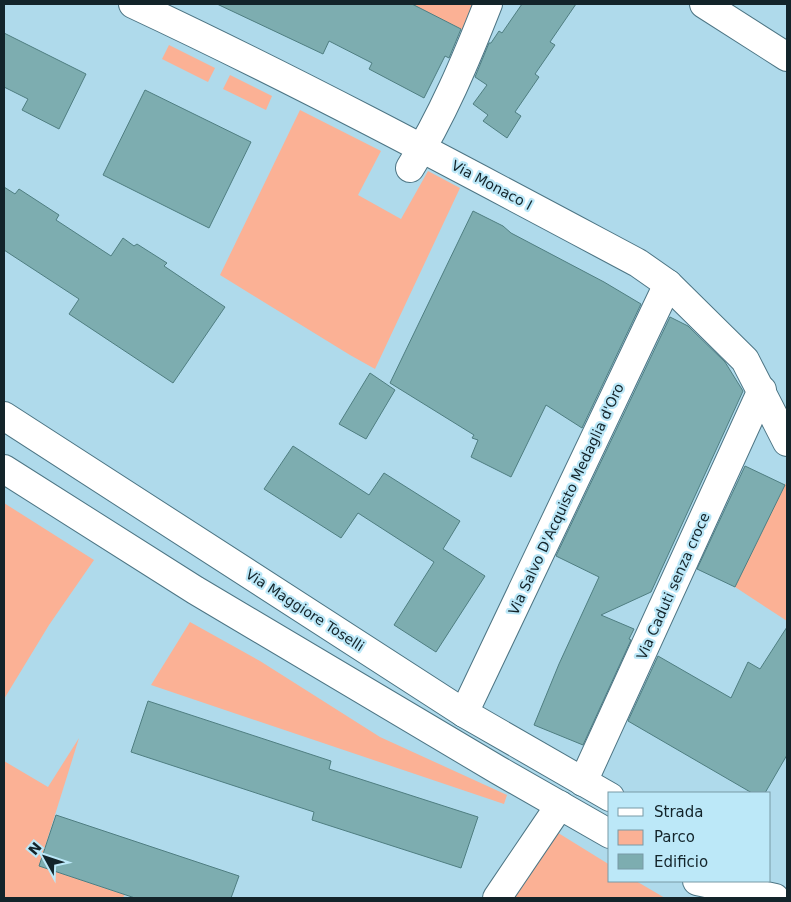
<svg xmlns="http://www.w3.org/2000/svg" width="791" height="902" font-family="'DejaVu Sans',sans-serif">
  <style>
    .green { fill: #fbb195 }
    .building { fill: #7dadb0; stroke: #4f7e81 }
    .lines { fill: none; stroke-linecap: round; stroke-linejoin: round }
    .street-casing { stroke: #4d7584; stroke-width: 30 }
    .secondary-casing { stroke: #4d7584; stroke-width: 30 }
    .street { stroke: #fff; stroke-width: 28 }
    .secondary { stroke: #fff; stroke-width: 28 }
    .labels { text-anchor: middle; stroke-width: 4.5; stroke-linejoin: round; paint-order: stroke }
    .street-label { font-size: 14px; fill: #13242a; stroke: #bce8f8 }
  </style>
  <rect width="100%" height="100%" fill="#afdaeb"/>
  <g class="green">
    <polygon points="412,4 477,4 467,32"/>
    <polygon points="169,45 215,68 208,82 162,59"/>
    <polygon points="230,75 272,96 266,110 223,89"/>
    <polygon points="300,110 381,151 358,195 401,219 428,171 460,188 375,369 350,355 220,275"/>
    <polygon points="787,481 787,621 735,587"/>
    <polygon points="4,503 94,560 49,625 4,699"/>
    <polygon points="190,622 260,661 380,737 507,795 504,804 151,685"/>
    <polygon points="79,738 39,866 125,895 122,898 4,898 4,761 48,787"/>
    <polygon points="555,831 610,865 610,881 636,881 665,898 511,898"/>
  </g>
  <g class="building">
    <polygon points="217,4 412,4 461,29 449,58 445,56 424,98 369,69 372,63 329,41 323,54"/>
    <polygon points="522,4 576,4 550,42 555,45 535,74 539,77 515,112 521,116 507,138 483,121 488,115 473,104 487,85 475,77 489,43 491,43 499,31 502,33"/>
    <polygon points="4,33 86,74 59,129 22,110 28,99 4,87"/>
    <polygon points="145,90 251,142 209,228 103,175"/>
    <polygon points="4,187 15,194 19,189 59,215 56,220 111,256 123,238 134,246 137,244 167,263 164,266 225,307 173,383 69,314 79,299 4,250"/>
    <polygon points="473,211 503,226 511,233 604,282 641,304 582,428 546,405 511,477 471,457 478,440 472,438 474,435 390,383"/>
    <polygon points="670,317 688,326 725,362 743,391 651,592 601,615 634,629 629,639 631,640 583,745 534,725 559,664 599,577 556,556"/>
    <polygon points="370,373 395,390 366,439 339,424"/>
    <polygon points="293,446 369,495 384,473 460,521 443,549 485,576 436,652 394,625 434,562 358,513 341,538 264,489"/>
    <polygon points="745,466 785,485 735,587 697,569"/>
    <polygon points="787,627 787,755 765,793 752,793 628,721 658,656 731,698 748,662 760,669"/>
    <polygon points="148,701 331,761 329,769 478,817 461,868 312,820 314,812 131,752"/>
    <polygon points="56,815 239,876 231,898 135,898 39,866"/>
  </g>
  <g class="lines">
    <defs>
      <g id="street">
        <path d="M 133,4 C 304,84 471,174 638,263 L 668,284 L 745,360 L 787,442"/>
        <path d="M 410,168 C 442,117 466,60 488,4"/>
        <polyline points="4,416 464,713 610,797"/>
        <polyline points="4,469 195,590 498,770 610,834"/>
        <polyline points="464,713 668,284"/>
        <polyline points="583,782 762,390"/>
        <polyline points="697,881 775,898"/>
        <polyline points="497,898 560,805"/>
      </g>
      <polyline id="secondary" points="704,4 787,57"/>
    </defs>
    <use href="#street" class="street-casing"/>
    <use href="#secondary" class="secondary-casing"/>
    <use href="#street" class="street"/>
    <use href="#secondary" class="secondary"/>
  </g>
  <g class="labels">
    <g class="street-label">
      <text transform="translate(492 185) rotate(28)" y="5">Via Monaco I</text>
      <text transform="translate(566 499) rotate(-65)" y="5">Via Salvo D'Acquisto Medaglia d'Oro</text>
      <text transform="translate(673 586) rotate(-66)" y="5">Via Caduti senza croce</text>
      <text transform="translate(305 610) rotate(33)" y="5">Via Maggiore Toselli</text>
    </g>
  </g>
  <rect width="791" height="902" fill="none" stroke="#13242a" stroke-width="10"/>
  <rect x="608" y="792" width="162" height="90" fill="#bce8f8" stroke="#789aa6"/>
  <rect x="618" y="808" width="25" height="8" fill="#ffffff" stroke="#789aa6"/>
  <text x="654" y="817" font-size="15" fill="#13242a">Strada</text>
  <rect x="618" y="830" width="25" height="15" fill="#fbb195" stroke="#789aa6"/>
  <text x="654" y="842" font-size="15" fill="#13242a">Parco</text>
  <rect x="618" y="854" width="25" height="15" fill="#7dadb0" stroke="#789aa6"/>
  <text x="654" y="867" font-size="15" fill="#13242a">Edificio</text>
  <g transform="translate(45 857) rotate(310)" stroke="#bce8f8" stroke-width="4" paint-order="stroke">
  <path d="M0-4L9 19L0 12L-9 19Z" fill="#13242a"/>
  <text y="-8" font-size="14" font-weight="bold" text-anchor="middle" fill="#13242a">N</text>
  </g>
</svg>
